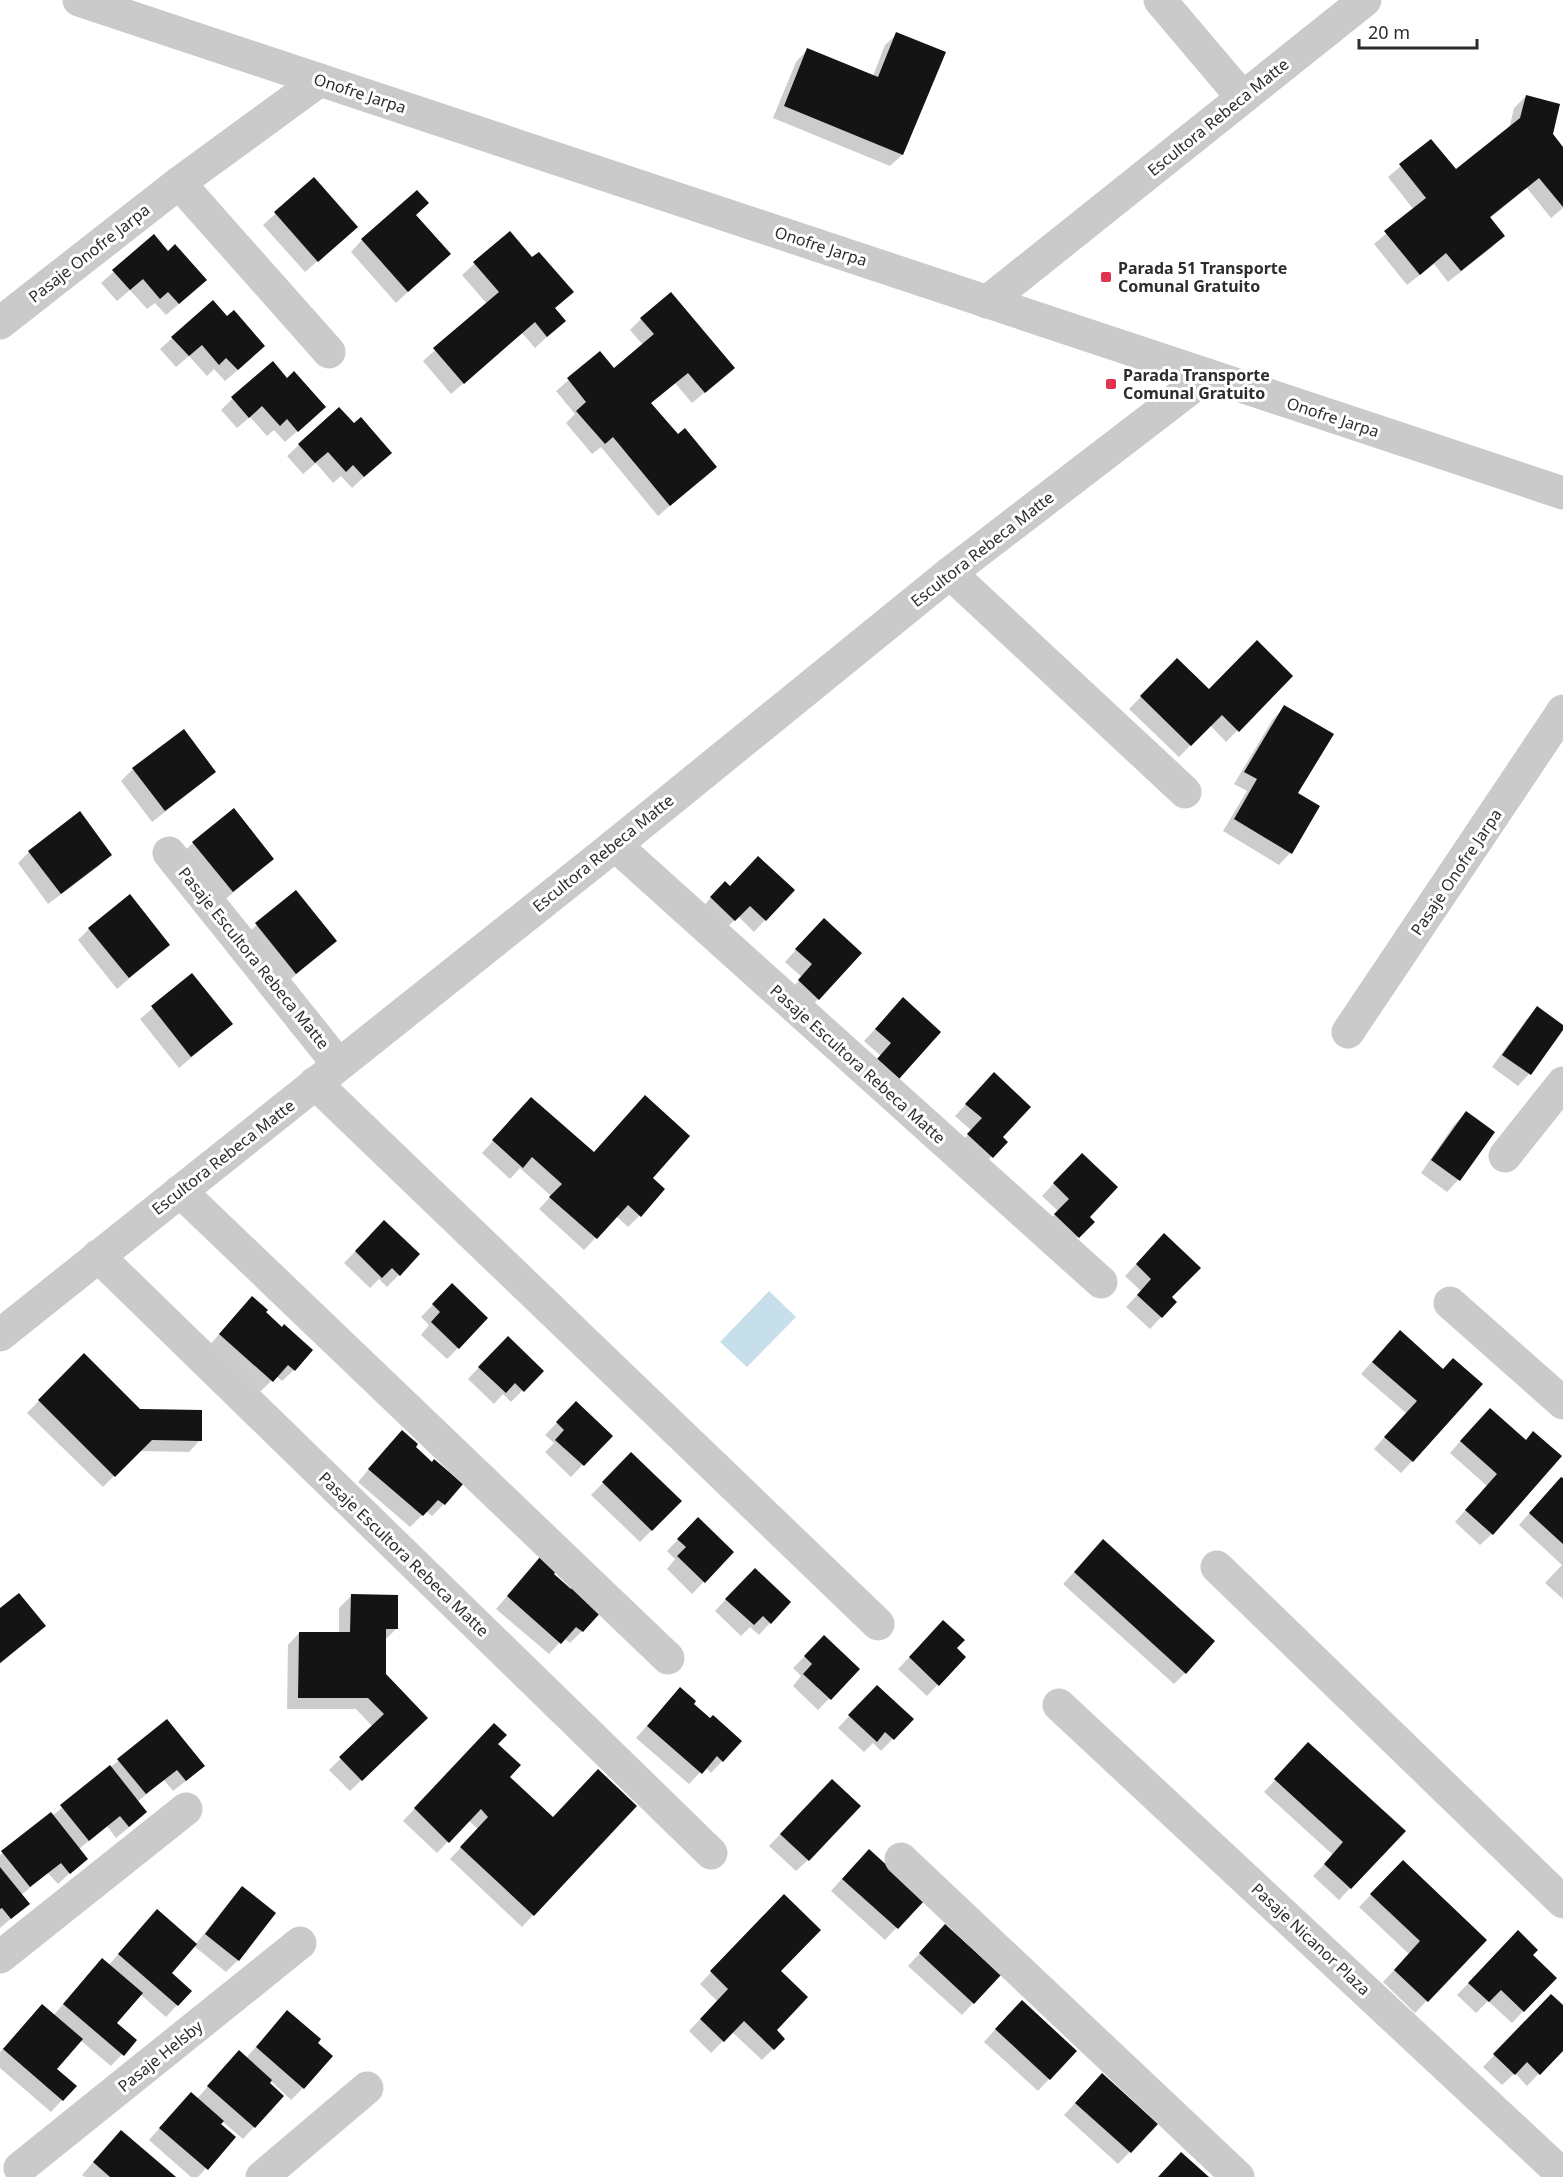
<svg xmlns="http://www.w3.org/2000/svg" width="1563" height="2177" font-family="'Noto Sans',sans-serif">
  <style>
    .water { fill: #c7dfea }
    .shadow { fill: #0003 }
    .building { fill: #141414 }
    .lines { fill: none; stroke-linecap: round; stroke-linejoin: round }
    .minor { stroke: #cacaca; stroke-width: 33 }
    .tertiary { stroke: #cacaca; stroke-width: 33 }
    .poi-dot { fill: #e1324e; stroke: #fff; stroke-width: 2 }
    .labels { text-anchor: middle; stroke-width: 6; stroke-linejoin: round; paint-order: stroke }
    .street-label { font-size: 16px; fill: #2d2d2d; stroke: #fff }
    .poi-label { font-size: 16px; font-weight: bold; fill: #2d2d2d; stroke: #fff; text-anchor: start }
  </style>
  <rect width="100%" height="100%" fill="#fff"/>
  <polygon class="water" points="769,1291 796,1317 747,1367 720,1342"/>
  <g class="shadow">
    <polygon points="897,34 902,155 890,166 773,118 796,62 807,50 873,76 885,45"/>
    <polygon points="1526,96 1563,150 1563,208 1551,218 1527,188 1489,219 1503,236 1491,248 1448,282 1434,264 1407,285 1374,244 1414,210 1388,177 1431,141 1456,171 1509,129 1514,108"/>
    <polygon points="314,179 344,238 305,272 263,225"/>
    <polygon points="414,215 449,254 396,303 351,252 362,240"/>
    <polygon points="509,233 554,309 564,321 535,348 522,333 451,394 423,361 487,304 462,275"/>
    <polygon points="154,236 193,292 166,315 155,303 147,309 130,290 117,301 101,283"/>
    <polygon points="213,302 252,358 225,381 214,369 207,376 189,356 176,367 160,349"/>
    <polygon points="641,319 721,379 692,403 675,383 650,404 677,436 715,467 658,516 601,447 592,454 566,423 575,414 556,391 600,353 613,370 643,345 630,330"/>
    <polygon points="287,380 312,418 285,442 274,430 267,436 250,417 237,428 221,410 232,399"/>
    <polygon points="354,425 390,453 352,488 341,476 333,483 316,463 303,474 287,456 299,445"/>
    <polygon points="1177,660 1209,691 1291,676 1226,742 1210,725 1179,757 1129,709"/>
    <polygon points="1285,707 1296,794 1290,853 1279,865 1223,831 1247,791 1234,784 1273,719"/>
    <polygon points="183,731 214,771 202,783 152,822 121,781 133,769"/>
    <polygon points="193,843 272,859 221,903 181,854"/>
    <polygon points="29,852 110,854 99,866 48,904 18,863"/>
    <polygon points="746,869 765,920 754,932 738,916 723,932 700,910 714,894 729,887"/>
    <polygon points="296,892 335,941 284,985 244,936"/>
    <polygon points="89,929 168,945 117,989 78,940"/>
    <polygon points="812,932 818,999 807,1011 788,993 802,977 785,962"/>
    <polygon points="192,975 231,1024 179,1068 140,1019"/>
    <polygon points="1538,1008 1563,1028 1529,1074 1518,1086 1492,1067 1526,1020"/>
    <polygon points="892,1011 939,1032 881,1056 864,1041"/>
    <polygon points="983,1086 1001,1137 1006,1142 980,1168 956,1147 972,1131 955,1116"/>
    <polygon points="520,1111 593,1154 651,1178 640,1215 628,1227 616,1216 584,1250 539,1209 551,1196 520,1168 510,1179 482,1153"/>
    <polygon points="1466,1113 1492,1133 1458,1180 1447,1192 1421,1173 1454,1125"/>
    <polygon points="1070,1166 1088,1217 1093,1222 1066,1248 1043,1226 1058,1211 1042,1196"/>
    <polygon points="372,1234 418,1255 387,1287 379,1279 370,1288 344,1263"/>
    <polygon points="1152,1247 1170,1298 1175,1302 1150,1329 1126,1307 1141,1291 1125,1276"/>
    <polygon points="452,1285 458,1348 447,1359 421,1335 429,1325 421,1317"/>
    <polygon points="241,1309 263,1312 294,1370 282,1381 276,1376 260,1392 208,1347"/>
    <polygon points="1388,1344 1442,1371 1412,1461 1401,1473 1374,1449 1406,1413 1361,1374"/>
    <polygon points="496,1349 542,1371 511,1402 503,1394 494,1404 468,1379"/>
    <polygon points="84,1355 140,1410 200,1440 189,1452 139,1451 103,1487 27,1413"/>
    <polygon points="576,1403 610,1436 571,1477 545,1452 554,1443 545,1435"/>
    <polygon points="1478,1421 1525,1441 1492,1534 1480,1545 1455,1522 1487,1486 1450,1453"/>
    <polygon points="390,1444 414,1447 444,1504 432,1516 426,1511 410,1527 358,1482"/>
    <polygon points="632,1454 680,1502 640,1542 591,1495"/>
    <polygon points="1563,1480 1563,1599 1545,1583 1562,1565 1519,1525 1550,1490"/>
    <polygon points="698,1519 732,1552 692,1594 667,1569 675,1559 667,1551"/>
    <polygon points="1092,1553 1185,1673 1174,1684 1063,1584"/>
    <polygon points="529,1571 552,1574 582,1631 570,1643 564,1638 549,1654 496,1609"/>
    <polygon points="743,1581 770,1623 759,1635 750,1627 741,1636 715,1611"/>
    <polygon points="351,1596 396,1629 384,1641 384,1674 414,1730 350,1791 329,1770 373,1727 356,1709 287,1709 288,1645 299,1633 339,1633 339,1608"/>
    <polygon points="0,1610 44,1626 0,1664"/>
    <polygon points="932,1634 955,1648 964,1657 927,1696 898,1669"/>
    <polygon points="824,1637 858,1669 818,1710 793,1686 801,1676 793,1668"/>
    <polygon points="866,1698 912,1719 881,1751 873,1743 864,1752 838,1728"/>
    <polygon points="669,1701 692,1704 722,1761 711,1773 705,1767 689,1784 636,1738"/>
    <polygon points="166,1721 191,1777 173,1791 164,1780 137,1802 145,1812 133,1824 116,1838 107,1826 79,1849 86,1858 58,1884 48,1873 21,1895 28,1904 0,1928 0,1855 52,1816"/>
    <polygon points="482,1737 496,1744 508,1777 552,1819 533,1915 522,1927 450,1859 478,1829 468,1820 437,1853 403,1821"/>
    <polygon points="1297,1756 1403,1831 1339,1900 1313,1876 1333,1855 1264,1792"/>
    <polygon points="820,1792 808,1860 796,1871 769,1846"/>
    <polygon points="857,1862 922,1900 885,1940 831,1891"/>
    <polygon points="1403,1862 1485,1940 1415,2013 1383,1982 1409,1954 1359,1907"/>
    <polygon points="242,1888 238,1960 226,1972 194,1946 170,1974 177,2005 166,2017 140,1994 115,2023 135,2040 111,2066 80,2040 55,2069 62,2100 51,2112 0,2068 0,2052 30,2018 53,2016 91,1972 108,1966 145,1923 195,1945 231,1900"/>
    <polygon points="772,1908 779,1971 775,2030 783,2039 762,2060 732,2032 711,2053 689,2031 717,2001 700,1984"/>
    <polygon points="1518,1932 1531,1955 1555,1978 1512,2023 1488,2001 1476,2013 1457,1995"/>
    <polygon points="934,1938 973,2003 962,2015 908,1966"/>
    <polygon points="1539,2008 1563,2008 1563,2048 1527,2086 1515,2073 1502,2085 1483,2067"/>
    <polygon points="1010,2013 1049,2079 1038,2091 984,2042"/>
    <polygon points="276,2024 316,2043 303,2088 291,2100 270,2080 268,2083 282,2096 243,2139 222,2121 219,2124 234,2137 198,2177 191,2177 149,2140 179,2106 197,2099 227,2064 246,2058"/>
    <polygon points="1090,2087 1156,2125 1118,2164 1064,2115"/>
    <polygon points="110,2143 174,2177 85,2177 82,2175"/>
  </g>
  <g class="building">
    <polygon points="896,32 946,52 903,155 784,106 807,48 878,77"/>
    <polygon points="1526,95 1560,104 1553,134 1563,147 1563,207 1539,178 1490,217 1505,236 1461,271 1446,253 1420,275 1384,231 1426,198 1399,164 1431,139 1456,169 1520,118"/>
    <polygon points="314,177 358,227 318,262 274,212"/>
    <polygon points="417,190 429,203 416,215 451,254 408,292 361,239"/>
    <polygon points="510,231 532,257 539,252 574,292 555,308 566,321 547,337 535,322 464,384 433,348 499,292 473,262"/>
    <polygon points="154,234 168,251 175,244 207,280 179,304 168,292 160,299 143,279 130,290 112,270"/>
    <polygon points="671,292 735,368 705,393 688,373 651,403 678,434 685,428 717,467 670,506 613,437 605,444 576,411 586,402 567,378 600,351 614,368 654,334 640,318"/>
    <polygon points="213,300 227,316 234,310 265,346 238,370 226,358 219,365 202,345 189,356 171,337"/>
    <polygon points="273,361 287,378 294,371 326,407 298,432 287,419 280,426 262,406 249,418 231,397"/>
    <polygon points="339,407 354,423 361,417 392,453 364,477 353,465 346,472 328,452 315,463 298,444"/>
    <polygon points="1257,640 1293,676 1239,732 1222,715 1191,746 1140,696 1177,658 1209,689"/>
    <polygon points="1284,705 1334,734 1298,793 1320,806 1292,854 1234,819 1257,779 1244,772"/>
    <polygon points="184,729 216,772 165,811 132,768"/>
    <polygon points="234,808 274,859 233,892 192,842"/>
    <polygon points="80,811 112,855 61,894 28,851"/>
    <polygon points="758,856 795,890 766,921 750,906 735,921 710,897 725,881 730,886"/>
    <polygon points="296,890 337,941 296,974 255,923"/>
    <polygon points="130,894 170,945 129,978 88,928"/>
    <polygon points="824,918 862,953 819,1000 798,980 812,964 795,949"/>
    <polygon points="192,973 233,1024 191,1057 151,1006"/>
    <polygon points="903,997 941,1032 899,1079 877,1059 891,1043 875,1029"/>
    <polygon points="1537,1006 1563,1025 1563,1030 1531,1075 1502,1055"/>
    <polygon points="994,1072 1031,1107 1003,1137 1008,1142 993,1158 967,1134 982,1118 965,1104"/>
    <polygon points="645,1095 690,1136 653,1178 665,1189 641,1217 628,1205 597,1239 549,1197 562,1184 532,1157 523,1168 492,1140 531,1097 594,1152"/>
    <polygon points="1466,1111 1495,1132 1460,1181 1431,1160"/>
    <polygon points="1082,1153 1118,1187 1090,1217 1095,1222 1079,1238 1054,1214 1069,1199 1053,1183"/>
    <polygon points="384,1220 420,1254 400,1276 392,1268 382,1278 355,1251"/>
    <polygon points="1164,1233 1201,1268 1172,1297 1177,1302 1162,1318 1137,1295 1151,1279 1136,1264"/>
    <polygon points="452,1283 488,1318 459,1349 431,1322 440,1312 432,1304"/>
    <polygon points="252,1296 268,1310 266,1312 282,1327 284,1324 313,1350 295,1371 288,1365 273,1382 219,1334"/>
    <polygon points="1400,1330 1443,1369 1453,1358 1483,1384 1413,1462 1384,1437 1417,1401 1372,1362"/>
    <polygon points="508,1336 544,1371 524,1392 515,1383 506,1393 478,1367"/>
    <polygon points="84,1353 140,1409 202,1410 202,1441 152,1440 115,1477 38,1400"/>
    <polygon points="576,1401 613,1436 584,1466 555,1440 564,1430 556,1422"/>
    <polygon points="1490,1408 1526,1440 1533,1431 1562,1456 1493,1535 1465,1510 1497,1474 1460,1441"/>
    <polygon points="402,1430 418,1444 416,1447 432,1462 434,1459 463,1484 445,1505 438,1500 423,1516 368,1469"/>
    <polygon points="631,1452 682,1501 652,1531 602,1482"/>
    <polygon points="1561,1477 1563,1478 1563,1544 1529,1513"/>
    <polygon points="698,1517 734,1552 705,1583 677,1556 686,1547 677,1539"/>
    <polygon points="1103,1539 1215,1641 1186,1674 1074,1572"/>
    <polygon points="540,1557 556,1571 554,1574 571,1589 573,1586 602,1611 583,1632 576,1627 561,1644 507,1596"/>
    <polygon points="755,1568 791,1602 771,1624 763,1616 754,1625 725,1599"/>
    <polygon points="19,1593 46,1626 0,1663 0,1608"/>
    <polygon points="351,1594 398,1595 398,1629 386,1629 386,1674 428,1718 362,1781 339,1757 384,1714 368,1698 298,1698 299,1632 350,1632"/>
    <polygon points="943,1620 965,1640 957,1648 966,1657 939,1686 909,1657"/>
    <polygon points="824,1635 860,1669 831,1700 803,1674 812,1664 804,1656"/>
    <polygon points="877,1685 914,1719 894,1740 885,1732 877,1742 848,1715"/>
    <polygon points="680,1687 696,1701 694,1704 710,1718 713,1715 742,1741 723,1762 717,1756 702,1774 647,1726"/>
    <polygon points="167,1719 205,1766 186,1781 177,1770 146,1794 117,1759"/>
    <polygon points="494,1723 507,1735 498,1744 521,1765 510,1777 553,1817 598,1769 637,1806 534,1916 460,1847 488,1817 481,1809 449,1843 414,1808"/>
    <polygon points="1308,1742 1406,1831 1351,1889 1324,1864 1343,1842 1274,1779"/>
    <polygon points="110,1765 147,1812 129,1827 120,1816 89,1841 60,1805"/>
    <polygon points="832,1779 861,1806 809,1861 780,1834"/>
    <polygon points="51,1812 88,1859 70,1874 61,1863 30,1887 1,1851"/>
    <polygon points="869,1849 925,1900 898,1929 842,1879"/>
    <polygon points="1403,1860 1487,1940 1428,2002 1394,1970 1420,1941 1370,1894"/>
    <polygon points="0,1867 30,1904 11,1919 2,1908 0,1909"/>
    <polygon points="242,1886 276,1913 239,1961 205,1934"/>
    <polygon points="784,1894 821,1930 781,1971 808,1997 777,2030 785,2039 774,2050 744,2021 724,2042 700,2019 728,1989 710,1971"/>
    <polygon points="157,1909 197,1944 172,1973 192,1991 178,2006 118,1954"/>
    <polygon points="945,1924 1001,1975 974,2004 919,1953"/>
    <polygon points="1518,1930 1538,1950 1533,1955 1557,1978 1524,2012 1501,1990 1489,2002 1468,1983"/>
    <polygon points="102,1958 143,1993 117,2023 137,2040 124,2056 63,2004"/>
    <polygon points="1551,1994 1563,2005 1563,2051 1540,2075 1527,2062 1515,2075 1493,2054"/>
    <polygon points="1022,2000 1077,2051 1050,2080 995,2029"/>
    <polygon points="42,2004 83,2039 57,2069 77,2086 63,2101 3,2049"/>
    <polygon points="287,2010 321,2039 318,2043 333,2056 304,2089 256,2047"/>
    <polygon points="239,2050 272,2080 270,2083 284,2096 255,2128 207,2086"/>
    <polygon points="1102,2073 1158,2124 1131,2153 1075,2103"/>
    <polygon points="191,2092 224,2121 221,2124 236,2137 208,2170 159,2128"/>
    <polygon points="121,2130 176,2177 110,2177 93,2162"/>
    <polygon points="1181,2152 1209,2177 1158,2177"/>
  </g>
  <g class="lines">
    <g class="minor">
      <polyline points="1160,0 1242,97"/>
      <polyline points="179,183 329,352"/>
      <polyline points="987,302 1365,0"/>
      <polyline points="0,323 179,183 320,80"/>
      <polyline points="950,573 1185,792"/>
      <polyline points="615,845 1101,1282"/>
      <polyline points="169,853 338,1064"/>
      <polyline points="1348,1032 1563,711"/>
      <polyline points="315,1083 878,1624"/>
      <polyline points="1505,1156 1563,1083"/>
      <polyline points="180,1191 668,1658"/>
      <polyline points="98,1256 711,1853"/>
      <polyline points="1450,1303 1563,1403"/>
      <polyline points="0,1335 615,845 950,573 1208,375"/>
      <polyline points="1217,1567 1563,1902"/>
      <polyline points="1059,1705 1563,2175"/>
      <polyline points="901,1859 1238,2177"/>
      <polyline points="0,1957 186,1809"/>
      <polyline points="20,2168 300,1943"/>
      <polyline points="262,2177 367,2088"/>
    </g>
    <polyline class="tertiary" points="79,0 1563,493"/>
  </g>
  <g class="poi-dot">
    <rect x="1100" y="271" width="12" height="12" rx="3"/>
    <rect x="1105" y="378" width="12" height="12" rx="3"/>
  </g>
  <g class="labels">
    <g class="street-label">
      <text transform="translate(360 93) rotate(18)" y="6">Onofre Jarpa</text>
      <text transform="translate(1218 117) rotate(-39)" y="6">Escultora Rebeca Matte</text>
      <text transform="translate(821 246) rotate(18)" y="6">Onofre Jarpa</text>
      <text transform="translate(89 253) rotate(-38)" y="6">Pasaje Onofre Jarpa</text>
      <text transform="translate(1333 417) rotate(18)" y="6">Onofre Jarpa</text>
      <text transform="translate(982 549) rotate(-38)" y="6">Escultora Rebeca Matte</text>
      <text transform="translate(603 853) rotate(-39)" y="6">Escultora Rebeca Matte</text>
      <text transform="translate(1456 872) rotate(-56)" y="6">Pasaje Onofre Jarpa</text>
      <text transform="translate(254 958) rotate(51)" y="6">Pasaje Escultora Rebeca Matte</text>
      <text transform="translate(858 1064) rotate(42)" y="6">Pasaje Escultora Rebeca Matte</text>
      <text transform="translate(223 1157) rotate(-38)" y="6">Escultora Rebeca Matte</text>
      <text transform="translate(404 1554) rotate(44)" y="6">Pasaje Escultora Rebeca Matte</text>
      <text transform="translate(1311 1939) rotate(43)" y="6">Pasaje Nicanor Plaza</text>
      <text transform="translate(160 2056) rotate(-39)" y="6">Pasaje Helsby</text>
    </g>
    <g class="poi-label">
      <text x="1118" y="274">Parada 51 Transporte<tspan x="1118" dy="18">Comunal Gratuito</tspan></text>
      <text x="1123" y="381">Parada Transporte<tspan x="1123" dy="18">Comunal Gratuito</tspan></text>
    </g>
  </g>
  <path d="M1359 39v9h118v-9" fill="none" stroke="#2d2d2d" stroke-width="3"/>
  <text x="1368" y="39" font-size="18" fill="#2d2d2d" stroke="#ffffff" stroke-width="4.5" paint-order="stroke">20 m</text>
</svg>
